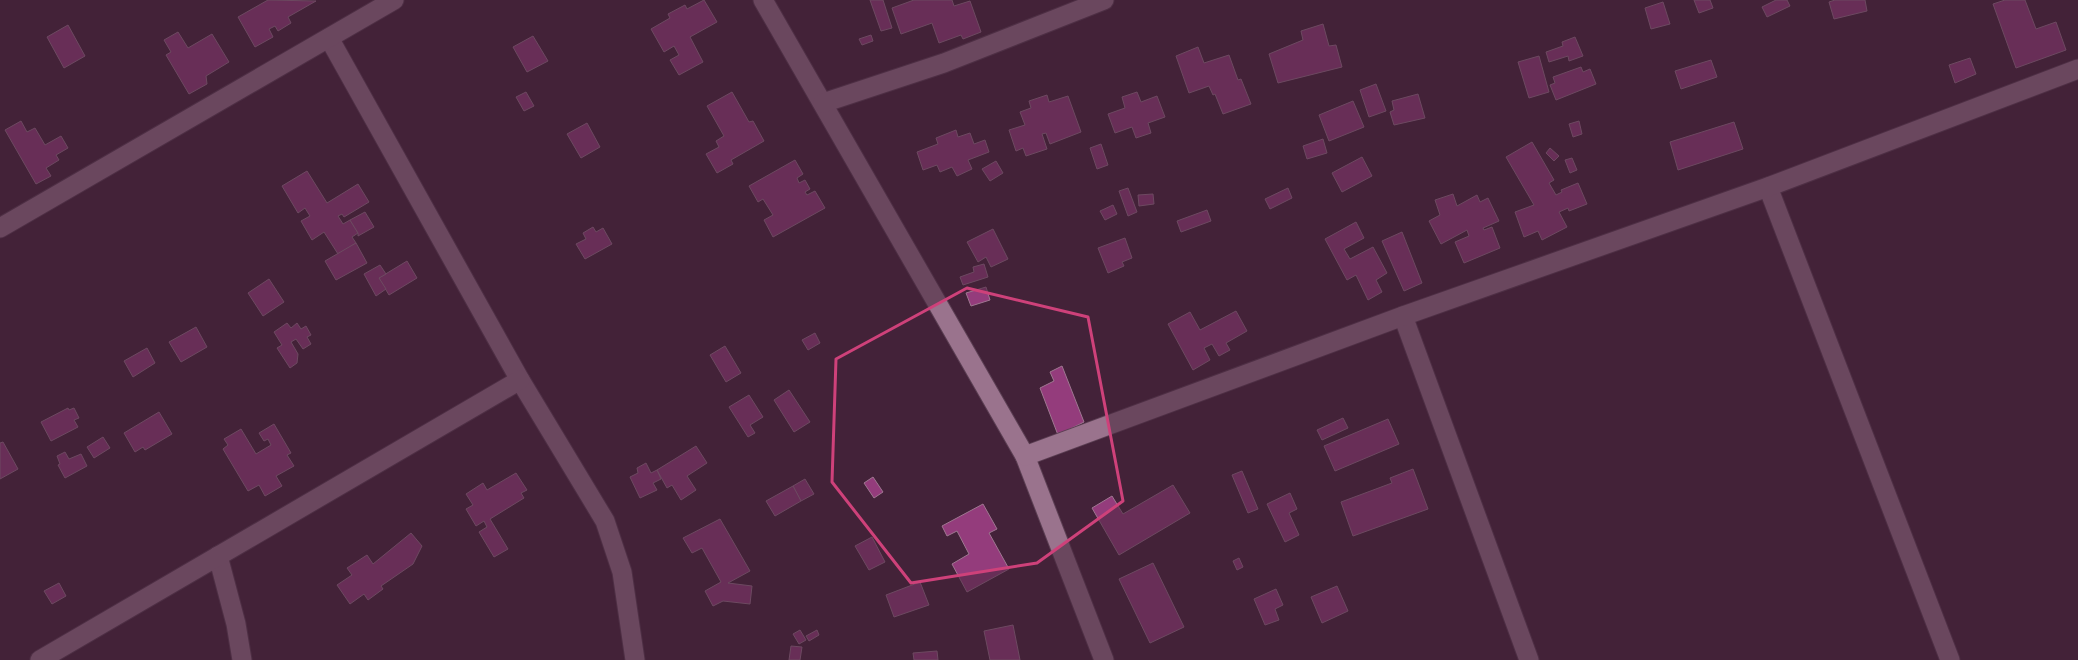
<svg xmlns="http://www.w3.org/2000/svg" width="2078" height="660" font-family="'DejaVu Sans',sans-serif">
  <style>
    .building { fill: #943c7c; stroke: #9f7791 }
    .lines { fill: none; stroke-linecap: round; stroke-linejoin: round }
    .street-casing { stroke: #5b3f53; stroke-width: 21 }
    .street { stroke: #9a738d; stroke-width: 19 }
    .marked { fill: none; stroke: #ce417a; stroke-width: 3; stroke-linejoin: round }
  </style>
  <rect width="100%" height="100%" fill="#432239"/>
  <g class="building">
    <polygon points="268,0 316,1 288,17 291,23 278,31 275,26 269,29 273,37 255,47 238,17"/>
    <polygon points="704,0 717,22 690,37 703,62 679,75 670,60 679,55 674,46 664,52 651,29 670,18 668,14 685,5 687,9"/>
    <polygon points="870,0 883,0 892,28 881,31"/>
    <polygon points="914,0 952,0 954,6 970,1 981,32 963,39 961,35 939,43 932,23 901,34 892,8"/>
    <polygon points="1694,0 1710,0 1713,8 1699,13"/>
    <polygon points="1776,0 1787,0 1790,6 1767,17 1762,7"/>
    <polygon points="1835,0 1865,0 1867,11 1834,19 1829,2"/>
    <polygon points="2005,0 2025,0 2036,29 2056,22 2066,50 2016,68 1993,4"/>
    <polygon points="1663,2 1670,24 1651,29 1645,8"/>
    <polygon points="1323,24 1329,46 1336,45 1342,67 1278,83 1269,54 1303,40 1301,31"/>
    <polygon points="68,25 85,56 64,68 47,37"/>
    <polygon points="178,32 188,48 212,34 229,62 206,76 207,84 189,94 166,55 171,52 164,40"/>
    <polygon points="871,35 873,41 862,45 859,39"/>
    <polygon points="533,36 548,61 527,72 513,47"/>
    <polygon points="1575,37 1583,56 1569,61 1568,56 1549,62 1546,52 1563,46 1562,42"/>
    <polygon points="1198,47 1204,63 1229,55 1238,80 1241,79 1251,104 1223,114 1215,94 1213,95 1209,86 1189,93 1176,56"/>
    <polygon points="1539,56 1549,92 1529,98 1518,62"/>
    <polygon points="1970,58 1976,74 1955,83 1949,65"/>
    <polygon points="1711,60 1717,77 1681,89 1675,71"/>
    <polygon points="1581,67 1583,72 1590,69 1596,84 1556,100 1550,85 1555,83 1553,77"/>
    <polygon points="1376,84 1386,111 1369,117 1360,90"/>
    <polygon points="526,92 534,106 524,111 516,97"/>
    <polygon points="732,92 749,122 753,121 764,141 731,160 733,164 717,173 706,154 719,147 716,141 724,136 707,106"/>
    <polygon points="1137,92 1141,102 1157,96 1165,117 1148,123 1151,133 1136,138 1132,127 1115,133 1108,114 1125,108 1122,97"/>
    <polygon points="1418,94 1425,118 1394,125 1390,112 1394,110 1392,101"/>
    <polygon points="1047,95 1049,102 1068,96 1081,132 1050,144 1046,133 1042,134 1047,149 1026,156 1023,148 1016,151 1009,130 1025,125 1020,112 1031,108 1029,101"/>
    <polygon points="1353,101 1364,127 1329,141 1319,115"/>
    <polygon points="21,121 27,132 35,128 45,145 61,136 68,148 56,155 59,160 46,168 51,176 36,184 5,130"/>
    <polygon points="1579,121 1582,134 1573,137 1569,124"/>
    <polygon points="1734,122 1743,149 1678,170 1670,142"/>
    <polygon points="587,123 600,147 581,158 567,134"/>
    <polygon points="956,130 958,137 970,133 974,144 985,140 989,152 968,160 972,169 957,176 952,167 940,172 937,165 923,170 917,152 938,144 936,138"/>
    <polygon points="1323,139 1327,153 1307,159 1303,146"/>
    <polygon points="1532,142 1554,180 1549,183 1556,195 1562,192 1561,190 1578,183 1587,204 1569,211 1568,208 1559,212 1567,227 1542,240 1538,231 1524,237 1515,212 1534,205 1506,157"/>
    <polygon points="1101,144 1108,165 1097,169 1090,148"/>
    <polygon points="1550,148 1559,156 1554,161 1546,153"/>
    <polygon points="1362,157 1372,176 1342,192 1332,173"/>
    <polygon points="1572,158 1577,170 1570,173 1565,160"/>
    <polygon points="795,160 803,174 797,178 799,183 805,180 810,189 805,192 807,195 815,191 825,208 773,237 764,220 773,215 763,199 758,202 749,186"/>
    <polygon points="996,161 1003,173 990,181 982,169"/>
    <polygon points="307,171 327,203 358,184 369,202 344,217 342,214 338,216 343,224 350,220 358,233 352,237 356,243 338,254 324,232 312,240 301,221 310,216 305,208 298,213 282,186"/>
    <polygon points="1128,188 1137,212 1128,216 1119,191"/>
    <polygon points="1288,188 1292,198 1270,209 1265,199"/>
    <polygon points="1153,194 1154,204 1139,206 1138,195"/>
    <polygon points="1453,194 1457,206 1477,195 1480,202 1488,198 1499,221 1483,228 1484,230 1492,227 1500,248 1464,263 1455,242 1469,236 1467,230 1441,244 1429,221 1440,215 1435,200"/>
    <polygon points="1113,205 1117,214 1105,220 1100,211"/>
    <polygon points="1207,210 1211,221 1181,232 1177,221"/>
    <polygon points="365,212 374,227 358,236 358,233 350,220"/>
    <polygon points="1356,222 1364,238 1344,249 1350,259 1373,247 1387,273 1376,280 1382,292 1368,300 1356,275 1347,280 1325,239"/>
    <polygon points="593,227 596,232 603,228 612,244 585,259 576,244 586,239 583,233"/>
    <polygon points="993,229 1008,259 991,267 986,257 978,262 967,242"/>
    <polygon points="1402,232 1422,283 1404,291 1382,241"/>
    <polygon points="1125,238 1132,258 1122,262 1124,266 1108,273 1098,248"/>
    <polygon points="356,243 367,263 336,280 325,261"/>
    <polygon points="407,261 417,278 389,295 379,278"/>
    <polygon points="984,264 988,277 963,285 960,277 974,272 973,267"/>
    <polygon points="380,265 386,274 379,278 386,289 376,296 364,274"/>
    <polygon points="269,279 284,302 263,316 248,293"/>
    <polygon points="986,287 990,300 971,306 966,293"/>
    <polygon points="1236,311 1247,331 1226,343 1230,350 1219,356 1212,344 1204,348 1210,360 1193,370 1168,324 1190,312 1200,330"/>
    <polygon points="287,323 291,328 297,323 301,329 306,326 311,335 307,337 311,344 303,349 296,339 291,342 298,354 297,363 290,368 277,348 282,345 274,332"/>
    <polygon points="196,327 207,347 181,362 169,342"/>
    <polygon points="815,333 820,343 808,350 802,340"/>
    <polygon points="725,346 741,373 726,382 710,355"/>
    <polygon points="147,348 155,363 133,377 124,361"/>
    <polygon points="1062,366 1084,422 1058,435 1040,388 1054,381 1050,372"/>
    <polygon points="789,390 810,422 794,432 774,400"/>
    <polygon points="749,395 763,417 750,425 755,433 748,437 729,407"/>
    <polygon points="68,408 69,410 74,408 79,418 74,420 78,427 51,441 41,422"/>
    <polygon points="159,412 172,434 145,450 143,447 135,452 124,433"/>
    <polygon points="1343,418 1348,428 1322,440 1317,430"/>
    <polygon points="1388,419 1399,444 1335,471 1324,446"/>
    <polygon points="274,424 291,453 287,455 294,466 276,476 282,486 265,496 259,485 248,491 223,449 228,445 224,439 241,429 256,454 271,445 268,439 264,441 259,433"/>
    <polygon points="103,437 110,448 94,458 87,447"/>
    <polygon points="3,442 18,469 0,479 0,443"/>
    <polygon points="696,446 707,463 687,476 696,490 681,500 672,485 667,488 657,470"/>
    <polygon points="65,452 69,459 81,454 87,466 65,478 58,465 60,464 57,456"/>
    <polygon points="646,463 651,473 657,470 661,479 653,483 657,490 640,498 630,477 638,473 637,468"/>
    <polygon points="1413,469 1428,509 1353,536 1341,502 1392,483 1390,478"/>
    <polygon points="1242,471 1258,509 1248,513 1232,475"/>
    <polygon points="516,473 527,490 521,493 524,498 490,519 508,549 494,557 479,532 487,527 484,521 476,526 466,509 473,505 466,494 483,483 487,490"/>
    <polygon points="873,477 883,492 874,498 864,483"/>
    <polygon points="805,479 814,494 801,501 793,486"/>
    <polygon points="1173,485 1190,513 1119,555 1092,508 1112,496 1123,514"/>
    <polygon points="793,486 801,501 775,516 766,501"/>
    <polygon points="1290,493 1297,509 1289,513 1299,535 1285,542 1267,504"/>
    <polygon points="983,504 997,529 989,533 1009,569 967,592 952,564 969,554 957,531 947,536 942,526"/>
    <polygon points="720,519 750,571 728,583 752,586 750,604 723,601 713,606 705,591 721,582 702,548 692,553 683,538"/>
    <polygon points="411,533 422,546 413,564 381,586 383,589 368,600 364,594 350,604 337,585 352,575 347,568 367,555 373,564"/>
    <polygon points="872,537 885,562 869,570 855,546"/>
    <polygon points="1239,558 1243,567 1237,570 1233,561"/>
    <polygon points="1153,563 1184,627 1150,643 1119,579"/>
    <polygon points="920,582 929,605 894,617 886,595"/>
    <polygon points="59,583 66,596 52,604 44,591"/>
    <polygon points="1337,586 1348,611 1322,623 1311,597"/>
    <polygon points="1276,589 1283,605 1275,609 1279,620 1265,625 1254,599"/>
    <polygon points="1013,625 1020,660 990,660 984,631"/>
    <polygon points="800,630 806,640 799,644 793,634"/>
    <polygon points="817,630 819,635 809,641 806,636"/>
    <polygon points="791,646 802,647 800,660 789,660"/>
    <polygon points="937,651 938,660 914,660 913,653"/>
  </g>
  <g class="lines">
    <defs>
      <g id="street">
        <polyline points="763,0 1025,456 1104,660"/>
        <polyline points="329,38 520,380 605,521 622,572 635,660"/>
        <polyline points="823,103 944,63 1104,0"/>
        <polyline points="1768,187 1950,660"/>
        <polyline points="0,228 394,0"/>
        <polyline points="1403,316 1529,660"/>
        <polyline points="1025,456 1403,316 1768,187 2078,69"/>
        <polyline points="218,556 236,624 242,660"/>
        <polyline points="40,660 520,380"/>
      </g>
    </defs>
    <use href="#street" class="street-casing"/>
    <use href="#street" class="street"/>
  </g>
  <path d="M0 0H2078V660H0ZM 967,288 L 1088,317 L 1123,501 L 1037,563 L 911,583 L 832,482 L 836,359 Z" fill="#432239" fill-opacity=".55" fill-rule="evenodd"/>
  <path class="marked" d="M 967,288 L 1088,317 L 1123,501 L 1037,563 L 911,583 L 832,482 L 836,359 Z"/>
</svg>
